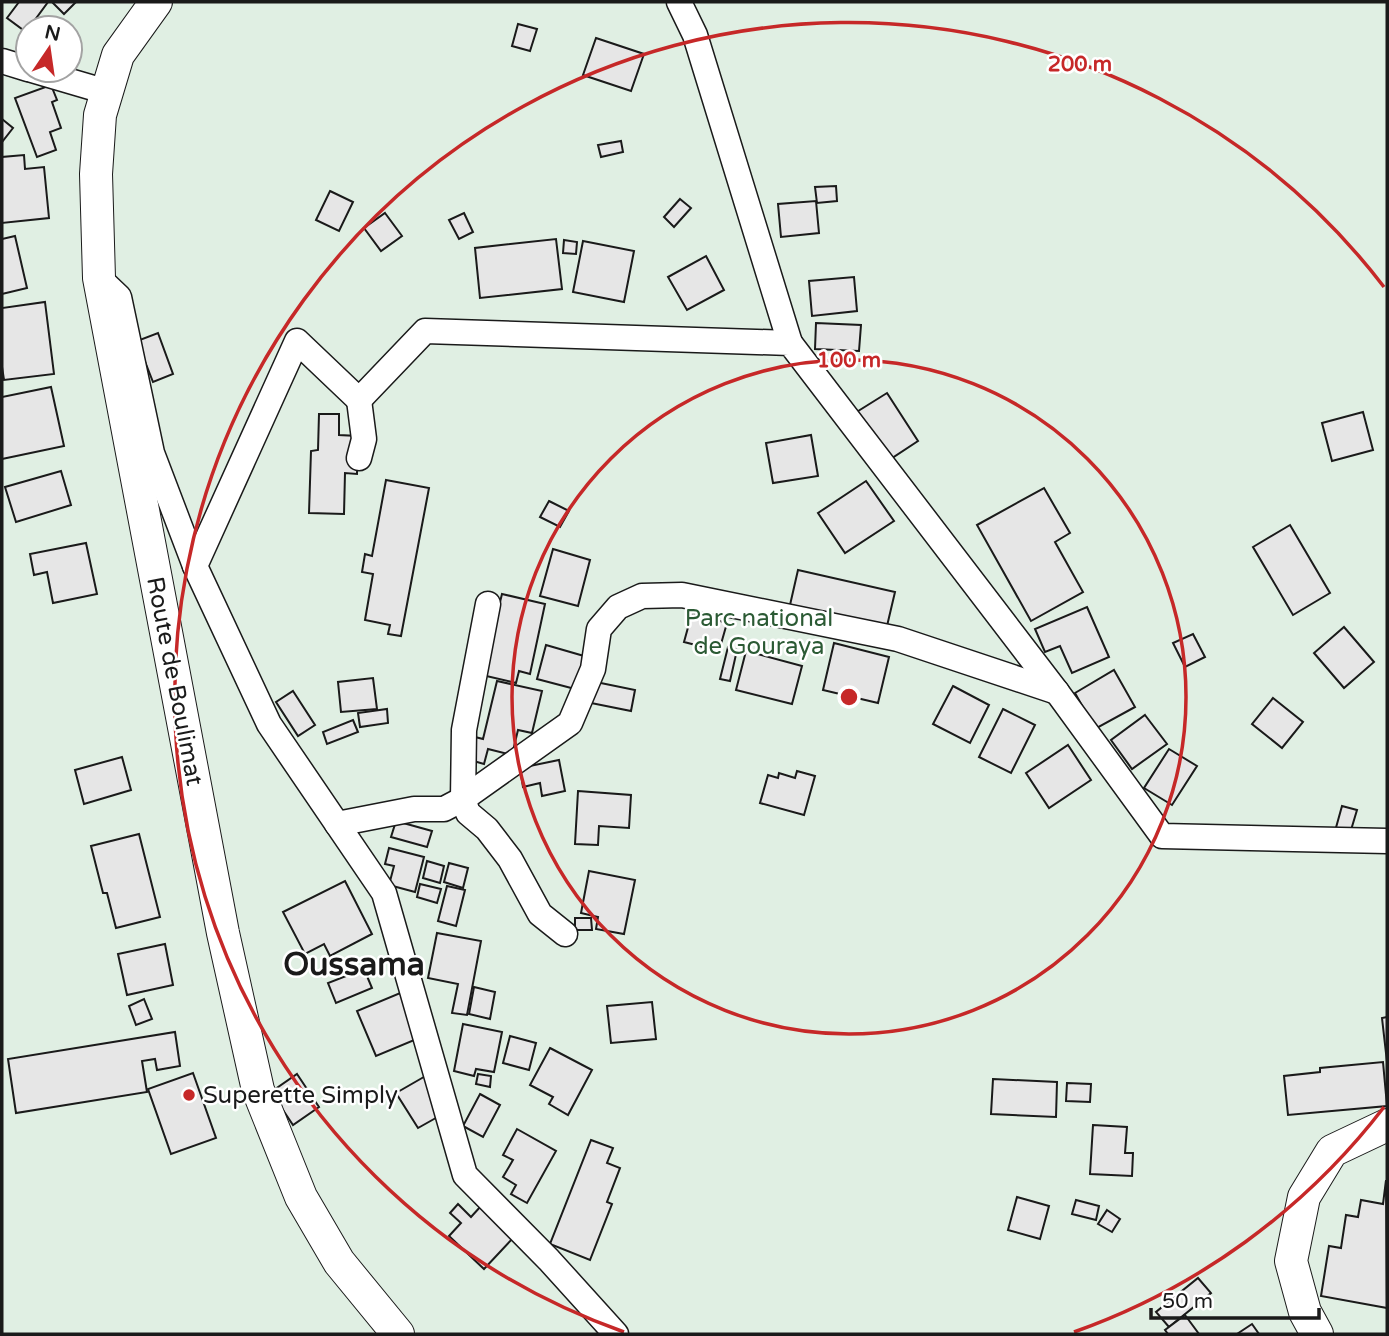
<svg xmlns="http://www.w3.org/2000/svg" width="1389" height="1336" font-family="'Varela Round',sans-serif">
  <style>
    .green { fill: #e0efe3; stroke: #6a6a6a; stroke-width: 2; fill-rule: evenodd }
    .building { fill: #e6e6e6; stroke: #1a1a1a; stroke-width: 2 }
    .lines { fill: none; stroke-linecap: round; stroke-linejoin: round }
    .minor-casing { stroke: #1a1a1a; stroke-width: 27 }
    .major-casing { stroke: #1a1a1a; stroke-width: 34 }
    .minor { stroke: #fff; stroke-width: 24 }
    .major { stroke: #fff; stroke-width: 32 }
    .ring { fill: none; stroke: #c62828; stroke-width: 3.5 }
    .poi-dot { fill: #c62828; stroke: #fff; stroke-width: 2.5 }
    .labels { text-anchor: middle; stroke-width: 5; stroke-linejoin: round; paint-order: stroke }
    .park-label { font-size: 24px; fill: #2b5a34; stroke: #fff }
    .street-label { font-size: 24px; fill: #1a1a1a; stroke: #fff }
    .poi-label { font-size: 24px; fill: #1a1a1a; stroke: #fff; text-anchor: start }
    .district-label { font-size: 32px; font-weight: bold; fill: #1a1a1a; stroke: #fff }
    .centre { fill: #c62828; stroke: #fff; stroke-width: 3.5 }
    .ring-label { font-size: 21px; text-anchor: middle; font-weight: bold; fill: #c62828; stroke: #fff; stroke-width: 5; stroke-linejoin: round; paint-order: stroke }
  </style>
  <rect width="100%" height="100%" fill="#fff"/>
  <path class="green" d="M 2,2 L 1387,2 L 1387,1334 L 2,1334 ZM 28,28 L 70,28 L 70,70 L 28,70 Z"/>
  <g class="building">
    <polygon points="19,2 48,2 26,32 7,18"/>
    <polygon points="52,2 76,2 64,14"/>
    <polygon points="518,24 537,29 530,51 512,46"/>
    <polygon points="596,38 644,54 631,91 583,75"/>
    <polygon points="51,85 57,100 52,102 61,128 50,132 56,150 37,157 15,98"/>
    <polygon points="2,119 13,128 2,142"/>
    <polygon points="621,141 623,152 601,157 598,145"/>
    <polygon points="24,155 25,169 44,167 49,218 2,223 2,157"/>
    <polygon points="836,186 837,201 817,203 815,187"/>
    <polygon points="330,191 353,202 339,231 316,220"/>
    <polygon points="680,199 691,208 674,227 664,217"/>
    <polygon points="816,201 819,233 781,237 778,204"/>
    <polygon points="385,213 402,236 381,251 364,228"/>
    <polygon points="464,213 473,232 459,239 449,220"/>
    <polygon points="15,236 27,288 2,294 2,239"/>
    <polygon points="556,239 562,289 480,298 475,248"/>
    <polygon points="564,240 577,242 576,254 563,253"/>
    <polygon points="583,241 634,251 624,302 573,292"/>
    <polygon points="706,256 724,290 687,310 668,277"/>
    <polygon points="854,277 857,311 812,316 809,281"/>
    <polygon points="45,302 54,374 4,380 2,367 2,308"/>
    <polygon points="816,323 861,325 859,351 815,349"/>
    <polygon points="158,333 173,374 153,382 137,341"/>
    <polygon points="51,387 64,446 2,459 2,397"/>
    <polygon points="887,393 918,441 886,462 855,413"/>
    <polygon points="1363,412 1373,450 1332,461 1322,423"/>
    <polygon points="319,414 339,414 339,435 358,436 357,474 345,473 344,514 309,513 311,451 318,450"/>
    <polygon points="811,435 818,476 773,483 766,443"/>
    <polygon points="61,471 71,505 16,522 5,487"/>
    <polygon points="386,480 429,488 401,636 388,634 390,625 365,620 373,574 362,572 365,554 372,556"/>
    <polygon points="866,481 894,521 845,553 818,513"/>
    <polygon points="1044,488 1070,533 1055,542 1083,592 1031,621 977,525"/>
    <polygon points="549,501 569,511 560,527 540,517"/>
    <polygon points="1290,525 1330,593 1293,615 1253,547"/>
    <polygon points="86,543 97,594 53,603 47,572 34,575 30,554"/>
    <polygon points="553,549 590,560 578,606 540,596"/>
    <polygon points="798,570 895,592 887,626 790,605"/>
    <polygon points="502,594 545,604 530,674 519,671 516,683 482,675"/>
    <polygon points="1087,607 1109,657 1072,673 1060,646 1045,652 1035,629"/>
    <polygon points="692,613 727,623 719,651 684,642"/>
    <polygon points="1344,627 1374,662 1344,688 1314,653"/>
    <polygon points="1193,634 1205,657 1185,667 1173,643"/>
    <polygon points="834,643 889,657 878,703 823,690"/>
    <polygon points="546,645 584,656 575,689 537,679"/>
    <polygon points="728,647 737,650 730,681 720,679"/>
    <polygon points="746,651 802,666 792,704 736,690"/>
    <polygon points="1114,670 1135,707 1095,729 1075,693"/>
    <polygon points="373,678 377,709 341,712 338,682"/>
    <polygon points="497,681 542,691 532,733 518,730 512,755 488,749 484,764 470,760 475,737 483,739"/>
    <polygon points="591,681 635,690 631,711 586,702"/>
    <polygon points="953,686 989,705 970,743 933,724"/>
    <polygon points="293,691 315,725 298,736 276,702"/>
    <polygon points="1273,698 1303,722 1282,748 1252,724"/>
    <polygon points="387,709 388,723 360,727 358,713"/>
    <polygon points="1003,709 1035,725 1011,773 979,757"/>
    <polygon points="1145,715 1167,744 1132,769 1111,740"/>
    <polygon points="353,720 358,732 327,744 323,732"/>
    <polygon points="1068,745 1091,780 1049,808 1026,773"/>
    <polygon points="1169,749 1197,766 1172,805 1144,788"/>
    <polygon points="122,757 131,790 84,804 75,770"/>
    <polygon points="559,760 565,791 542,796 540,783 523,787 520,768"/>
    <polygon points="797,771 815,776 804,815 760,803 768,775 778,778 779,773 795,778"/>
    <polygon points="578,791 631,795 629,828 599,826 598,845 575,844"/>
    <polygon points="1342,806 1357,810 1351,830 1332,842"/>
    <polygon points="396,821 432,831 427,847 391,837"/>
    <polygon points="139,834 160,917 116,928 107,893 103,893 91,846"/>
    <polygon points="389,848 424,857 415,892 389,885 394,866 385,864"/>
    <polygon points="427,861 444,866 440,883 423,878"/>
    <polygon points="449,863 468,868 463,888 444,882"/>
    <polygon points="589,871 635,880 624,934 596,929 598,917 581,913"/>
    <polygon points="345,881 372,934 330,956 324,944 305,954 283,912"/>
    <polygon points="420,884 441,889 437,903 417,897"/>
    <polygon points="447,886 465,890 456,926 438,921"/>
    <polygon points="575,918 591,918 592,930 575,930"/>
    <polygon points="437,933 481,941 467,1015 452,1013 458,984 428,978"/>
    <polygon points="165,944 173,985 127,995 118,954"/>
    <polygon points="364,969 372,988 336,1003 328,983"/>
    <polygon points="417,986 436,1031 376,1056 357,1011"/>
    <polygon points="474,987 495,992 490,1019 469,1014"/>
    <polygon points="144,999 152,1019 136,1025 129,1006"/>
    <polygon points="652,1002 656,1039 611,1043 607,1006"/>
    <polygon points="1387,1017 1387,1062 1382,1018"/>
    <polygon points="463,1024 502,1032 494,1072 476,1069 474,1076 454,1071"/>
    <polygon points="175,1032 180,1066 157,1070 155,1059 142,1061 147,1092 16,1113 8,1059"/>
    <polygon points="510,1036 536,1043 529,1070 503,1063"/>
    <polygon points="550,1048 592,1070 568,1115 549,1104 553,1097 530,1085"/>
    <polygon points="1383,1062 1387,1106 1288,1115 1284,1076 1320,1072 1320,1068"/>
    <polygon points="193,1073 216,1138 171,1154 148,1089"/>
    <polygon points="297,1074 319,1107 293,1125 271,1092"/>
    <polygon points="429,1074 450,1110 418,1128 396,1093"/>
    <polygon points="478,1074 491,1076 490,1087 476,1084"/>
    <polygon points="993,1079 1057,1082 1056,1117 991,1114"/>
    <polygon points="1067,1083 1091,1084 1090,1102 1066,1101"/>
    <polygon points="480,1094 500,1105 483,1137 463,1126"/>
    <polygon points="1093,1125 1127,1127 1125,1153 1133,1153 1132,1176 1090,1174"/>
    <polygon points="517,1129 556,1151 527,1203 511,1194 516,1185 503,1177 513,1160 503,1155"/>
    <polygon points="591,1140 613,1148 607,1163 620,1168 607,1202 612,1204 590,1260 550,1244"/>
    <polygon points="1386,1180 1387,1308 1321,1296 1329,1246 1341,1248 1346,1215 1358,1217 1361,1200 1383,1204"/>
    <polygon points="1017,1197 1049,1206 1040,1239 1008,1230"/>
    <polygon points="1076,1200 1099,1206 1096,1220 1072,1214"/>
    <polygon points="458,1204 471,1217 481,1206 514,1237 484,1269 449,1236 461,1223 450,1213"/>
    <polygon points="1107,1210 1120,1219 1112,1232 1098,1224"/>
    <polygon points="1198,1278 1211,1293 1169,1327 1156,1312"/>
    <polygon points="1185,1315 1199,1334 1168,1334 1165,1330"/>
    <polygon points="1252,1324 1259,1334 1237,1334"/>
  </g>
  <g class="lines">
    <defs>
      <g id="minor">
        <polyline points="679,2 695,35 790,343"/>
        <polyline points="2,61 28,69"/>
        <polyline points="32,70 107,92"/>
        <polyline points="99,278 119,297 152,453 195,566"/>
        <polyline points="359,400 364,439 359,458"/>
        <polyline points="488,604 464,730 463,799 468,813 487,829 510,859 540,914 565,934"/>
        <polyline points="337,824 414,809 444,809 463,799 570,723 593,669 599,629 618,607 642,596 682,595 898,639 1057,692"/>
        <polyline points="616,1334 549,1260 465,1175 384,893 269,724 195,566 297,341 359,400 425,331 790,343 1057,692 1162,836 1387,841"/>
      </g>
      <g id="major">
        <polyline points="156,2 118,55 100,115 96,174 99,278 223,933 258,1090 301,1197 339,1262 398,1334"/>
        <polyline points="1317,1334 1305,1312 1291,1261 1304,1197 1332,1151 1387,1125"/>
      </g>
    </defs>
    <use href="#minor" class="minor-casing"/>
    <use href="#major" class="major-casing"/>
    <use href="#minor" class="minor"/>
    <use href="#major" class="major"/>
  </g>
  <g class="ring">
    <circle cx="849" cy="697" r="337"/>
    <path d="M1384 1107A674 674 0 0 1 1074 1332M624 1332A674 674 0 1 1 1384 287"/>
  </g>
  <circle class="poi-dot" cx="189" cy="1095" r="7"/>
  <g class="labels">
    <g class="park-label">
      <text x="759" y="626">Parc national<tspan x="759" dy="28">de Gouraya</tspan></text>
    </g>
    <g class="street-label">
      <text transform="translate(175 681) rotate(79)" y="8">Route de Boulimat</text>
    </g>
    <g class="poi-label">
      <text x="203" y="1103">Superette Simply</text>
    </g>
    <g class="district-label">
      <text x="354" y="975">Oussama</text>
    </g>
  </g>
  <circle cx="849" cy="697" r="10" class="centre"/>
  <g class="ring-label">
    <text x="1080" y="71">200 m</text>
    <text x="849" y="367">100 m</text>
  </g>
  <rect width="1389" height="1336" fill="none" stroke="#1a1a1a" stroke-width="7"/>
  <g transform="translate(49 49) rotate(13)"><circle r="33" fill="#ffffff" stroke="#a3a3a3" stroke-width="2"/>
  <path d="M0-5L12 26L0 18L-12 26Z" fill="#c62828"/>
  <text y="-10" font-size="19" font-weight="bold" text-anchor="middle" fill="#1a1a1a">N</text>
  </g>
  <path d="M1151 1308v10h168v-10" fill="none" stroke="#1a1a1a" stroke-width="3.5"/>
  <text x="1162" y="1308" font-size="21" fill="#1a1a1a" stroke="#ffffff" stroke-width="5" paint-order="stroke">50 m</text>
</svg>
